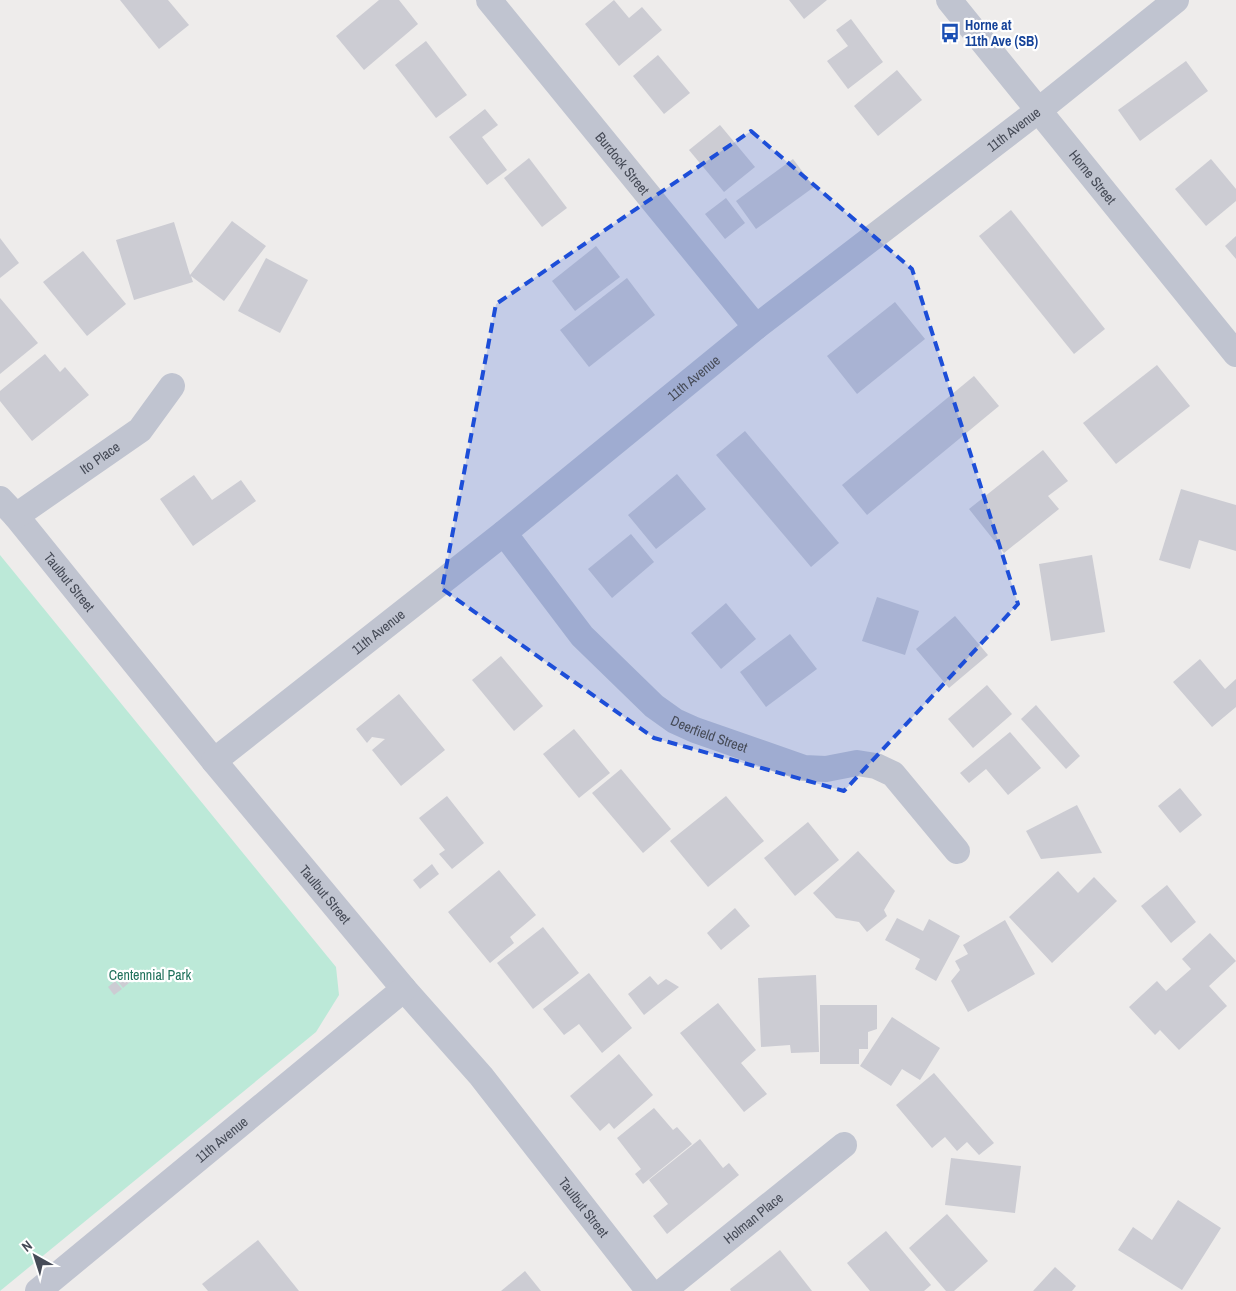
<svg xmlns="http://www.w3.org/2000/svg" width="1236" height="1291" font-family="'Archivo Narrow',sans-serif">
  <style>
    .green { fill: #bce9d8 }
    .building { fill: #ccccd3 }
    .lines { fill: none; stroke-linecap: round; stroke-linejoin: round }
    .minor { stroke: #c0c4d0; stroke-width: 26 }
    .marked { fill: #1d4ed8; fill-opacity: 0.2; stroke: #1d4ed8; stroke-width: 4; stroke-dasharray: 10 6; stroke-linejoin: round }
    .labels { text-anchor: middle; stroke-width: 4.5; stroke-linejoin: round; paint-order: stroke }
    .transit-label { font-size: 14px; font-weight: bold; fill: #164399; stroke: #fff; text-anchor: start }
    .street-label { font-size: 14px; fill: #464b57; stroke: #fff }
    .park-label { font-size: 14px; fill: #1e705a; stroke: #fff }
  </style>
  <rect width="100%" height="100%" fill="#eeeceb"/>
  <polygon class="green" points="0,555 336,967 339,995 316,1032 0,1291"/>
  <g class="building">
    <polygon points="120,0 168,0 189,25 159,49"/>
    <polygon points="379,0 399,0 418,24 364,70 336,36"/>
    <polygon points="614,0 629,18 642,7 662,30 619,66 585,24"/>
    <polygon points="789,0 827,0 804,19"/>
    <polygon points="851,19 883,62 848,89 827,61 848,46 836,30"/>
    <polygon points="426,41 467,95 436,118 395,65"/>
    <polygon points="658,55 690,93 664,114 633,76"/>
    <polygon points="1186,61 1208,91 1140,141 1118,110"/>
    <polygon points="897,70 922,100 878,136 854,106"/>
    <polygon points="485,109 498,125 482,137 507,170 487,185 449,137"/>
    <polygon points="720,125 755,167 724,192 689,150"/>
    <polygon points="529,158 567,208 542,227 504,178"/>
    <polygon points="793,159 814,187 756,229 736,201"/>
    <polygon points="1211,159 1236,189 1236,201 1206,226 1175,189"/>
    <polygon points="726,198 745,223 725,239 705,214"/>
    <polygon points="1011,210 1105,329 1074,354 979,236"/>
    <polygon points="232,221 266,246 224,301 191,276 193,282 134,300 116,240 174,222 190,275"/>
    <polygon points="1236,236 1236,259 1225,246"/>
    <polygon points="0,238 19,263 0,278"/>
    <polygon points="596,246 620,277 575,311 552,281"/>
    <polygon points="83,251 126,304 87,336 43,282"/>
    <polygon points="266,258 308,280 280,333 238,311"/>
    <polygon points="627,278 655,315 589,367 560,330"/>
    <polygon points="0,298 38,343 0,374"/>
    <polygon points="895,302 925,339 857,394 827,356"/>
    <polygon points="45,354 60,372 65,367 89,395 32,441 0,401 0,391"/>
    <polygon points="1157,365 1190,406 1116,464 1083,423"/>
    <polygon points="974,376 999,406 867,515 842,485"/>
    <polygon points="745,431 839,543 811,567 716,455"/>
    <polygon points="1043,450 1068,481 1048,496 1059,509 1004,553 969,509"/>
    <polygon points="677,474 706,509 656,549 628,515"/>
    <polygon points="194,475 212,500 241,480 256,501 193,546 160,499"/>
    <polygon points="1181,489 1236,505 1236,551 1199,540 1190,569 1159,560"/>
    <polygon points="631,534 654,562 612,598 588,569"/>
    <polygon points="1092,555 1105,632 1051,641 1039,564"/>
    <polygon points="877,597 919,611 905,655 862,641"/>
    <polygon points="726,603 756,639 721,669 691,633"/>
    <polygon points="955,616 988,655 949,688 916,649"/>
    <polygon points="790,634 817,669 766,707 740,672"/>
    <polygon points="501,656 543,706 514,731 472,680"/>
    <polygon points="1200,659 1225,689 1236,679 1236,707 1212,727 1173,682"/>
    <polygon points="987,685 1012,714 973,748 948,719"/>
    <polygon points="399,694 445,750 401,786 372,750 385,739 372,737 367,743 356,729"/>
    <polygon points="1036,705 1080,756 1066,769 1021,719"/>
    <polygon points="574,729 610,773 579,798 543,754"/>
    <polygon points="1010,732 1041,768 1008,795 986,769 969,783 960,773"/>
    <polygon points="621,769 671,829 643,853 592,793"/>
    <polygon points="1180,788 1202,815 1180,833 1158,806"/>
    <polygon points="447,796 484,843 452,869 439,854 445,850 419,818"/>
    <polygon points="726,796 764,841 708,887 670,841"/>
    <polygon points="1077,805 1102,853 1041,859 1026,831"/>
    <polygon points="808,822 839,860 795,896 764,858"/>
    <polygon points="858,851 895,891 884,910 887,916 867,932 859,922 836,918 813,893"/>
    <polygon points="432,864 439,874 420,889 413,880"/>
    <polygon points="499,870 536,915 510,937 514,943 490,963 448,912"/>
    <polygon points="1058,871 1078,893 1094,877 1117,901 1052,963 1009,917"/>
    <polygon points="1167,885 1196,922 1171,943 1141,906"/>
    <polygon points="735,908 750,926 721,950 707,933"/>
    <polygon points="897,918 923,931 929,919 960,936 936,981 915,969 920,959 885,940"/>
    <polygon points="1005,920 1035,974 968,1012 951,981 960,970 955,961 968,954 963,945"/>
    <polygon points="543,927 579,973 533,1009 497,963"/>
    <polygon points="1210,933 1236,961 1209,986 1227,1006 1179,1050 1160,1030 1155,1035 1129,1007 1157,981 1166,991 1191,969 1182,959"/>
    <polygon points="589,973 632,1028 602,1053 579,1024 564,1035 543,1009"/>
    <polygon points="124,975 130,982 123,988 117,980"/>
    <polygon points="816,975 819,1052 791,1053 790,1045 761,1047 758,978"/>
    <polygon points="650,976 658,985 666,979 679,987 644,1015 628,994"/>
    <polygon points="115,981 122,989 114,995 108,987"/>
    <polygon points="718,1003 756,1050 741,1063 767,1094 744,1112 680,1033"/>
    <polygon points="820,1005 877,1005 877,1029 868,1032 868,1049 859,1049 859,1064 820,1064"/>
    <polygon points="892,1017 940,1048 920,1080 902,1069 891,1086 860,1066"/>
    <polygon points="619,1054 653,1095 614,1129 609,1123 600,1131 570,1096"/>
    <polygon points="934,1073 994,1143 979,1155 967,1142 957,1151 945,1137 932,1148 896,1105"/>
    <polygon points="654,1108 673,1130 677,1127 692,1144 643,1184 635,1174 641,1169 617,1138"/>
    <polygon points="700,1139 723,1168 729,1163 739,1175 667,1234 653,1216 668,1204 649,1180"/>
    <polygon points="951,1158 1021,1166 1015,1213 945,1205"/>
    <polygon points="1178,1200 1221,1228 1182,1290 1118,1250 1133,1227 1152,1240"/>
    <polygon points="947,1214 988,1261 954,1291 946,1291 909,1248"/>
    <polygon points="886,1231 931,1285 924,1291 870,1291 847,1263"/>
    <polygon points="258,1240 299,1291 208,1291 202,1284"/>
    <polygon points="780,1250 812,1291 731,1291 730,1289"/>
    <polygon points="1055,1267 1076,1286 1072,1291 1033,1291"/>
    <polygon points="525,1271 541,1291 501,1291"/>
  </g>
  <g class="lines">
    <g class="minor">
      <path id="s1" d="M 489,0 L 756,327"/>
      <path id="s2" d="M 949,0 L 1236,354"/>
      <path id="s3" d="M 0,499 L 16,516 L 214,761 L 404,989 L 481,1076 L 649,1291"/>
      <path id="s4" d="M 16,516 L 140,430 L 172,386"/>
      <path id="s5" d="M 504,533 L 582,636 L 654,706 L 675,721 L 695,730 L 804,768 L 826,769 L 857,763 L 876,766 L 893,774 L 957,851"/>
      <path id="s6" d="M 214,761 L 504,533 L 756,327 L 1039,110 L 1176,0"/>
      <path id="s7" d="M 38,1291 L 404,989"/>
      <path id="s8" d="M 663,1291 L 844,1145"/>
    </g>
  </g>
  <path class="marked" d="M 751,131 L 912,269 L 1018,604 L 844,791 L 654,738 L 442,589 L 496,304 Z"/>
  <defs>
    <symbol id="bus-bare" viewBox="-9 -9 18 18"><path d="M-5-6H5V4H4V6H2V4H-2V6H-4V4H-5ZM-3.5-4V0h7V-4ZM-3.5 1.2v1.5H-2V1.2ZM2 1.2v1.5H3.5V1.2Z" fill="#1a4fb4" stroke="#fff" stroke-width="2.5" paint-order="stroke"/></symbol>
  </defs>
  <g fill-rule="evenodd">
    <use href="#bus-bare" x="936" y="19" width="28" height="28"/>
  </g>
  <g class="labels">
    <g class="transit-label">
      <text x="965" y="30">Horne at<tspan x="965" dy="16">11th Ave (SB)</tspan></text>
    </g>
    <g class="street-label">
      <text dy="5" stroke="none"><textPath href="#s6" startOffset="1019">11th Avenue</textPath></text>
      <text dy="5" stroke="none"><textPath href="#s1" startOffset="211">Burdock Street</textPath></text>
      <text dy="5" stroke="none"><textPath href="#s2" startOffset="228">Horne Street</textPath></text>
      <text dy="5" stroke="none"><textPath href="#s6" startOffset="614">11th Avenue</textPath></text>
      <text dy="5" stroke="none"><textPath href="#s4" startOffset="102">Ito Place</textPath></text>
      <text dy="5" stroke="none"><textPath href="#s3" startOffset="108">Taulbut Street</textPath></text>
      <text dy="5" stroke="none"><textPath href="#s6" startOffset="209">11th Avenue</textPath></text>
      <text dy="5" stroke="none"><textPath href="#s5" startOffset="292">Deerfield Street</textPath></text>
      <text dy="5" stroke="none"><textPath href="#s3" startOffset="512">Taulbut Street</textPath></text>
      <text dy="5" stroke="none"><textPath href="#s7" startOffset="238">11th Avenue</textPath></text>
      <text dy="5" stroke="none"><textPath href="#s3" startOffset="918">Taulbut Street</textPath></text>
      <text dy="5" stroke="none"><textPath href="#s8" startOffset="116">Holman Place</textPath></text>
    </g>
    <g class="park-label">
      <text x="150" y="980">Centennial Park</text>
    </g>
  </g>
  <g transform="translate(35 1256) rotate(321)" stroke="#ffffff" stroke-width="4" paint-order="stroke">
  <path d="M0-4L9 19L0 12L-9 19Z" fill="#464b57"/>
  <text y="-8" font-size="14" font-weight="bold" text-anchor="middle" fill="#464b57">N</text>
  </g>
</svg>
